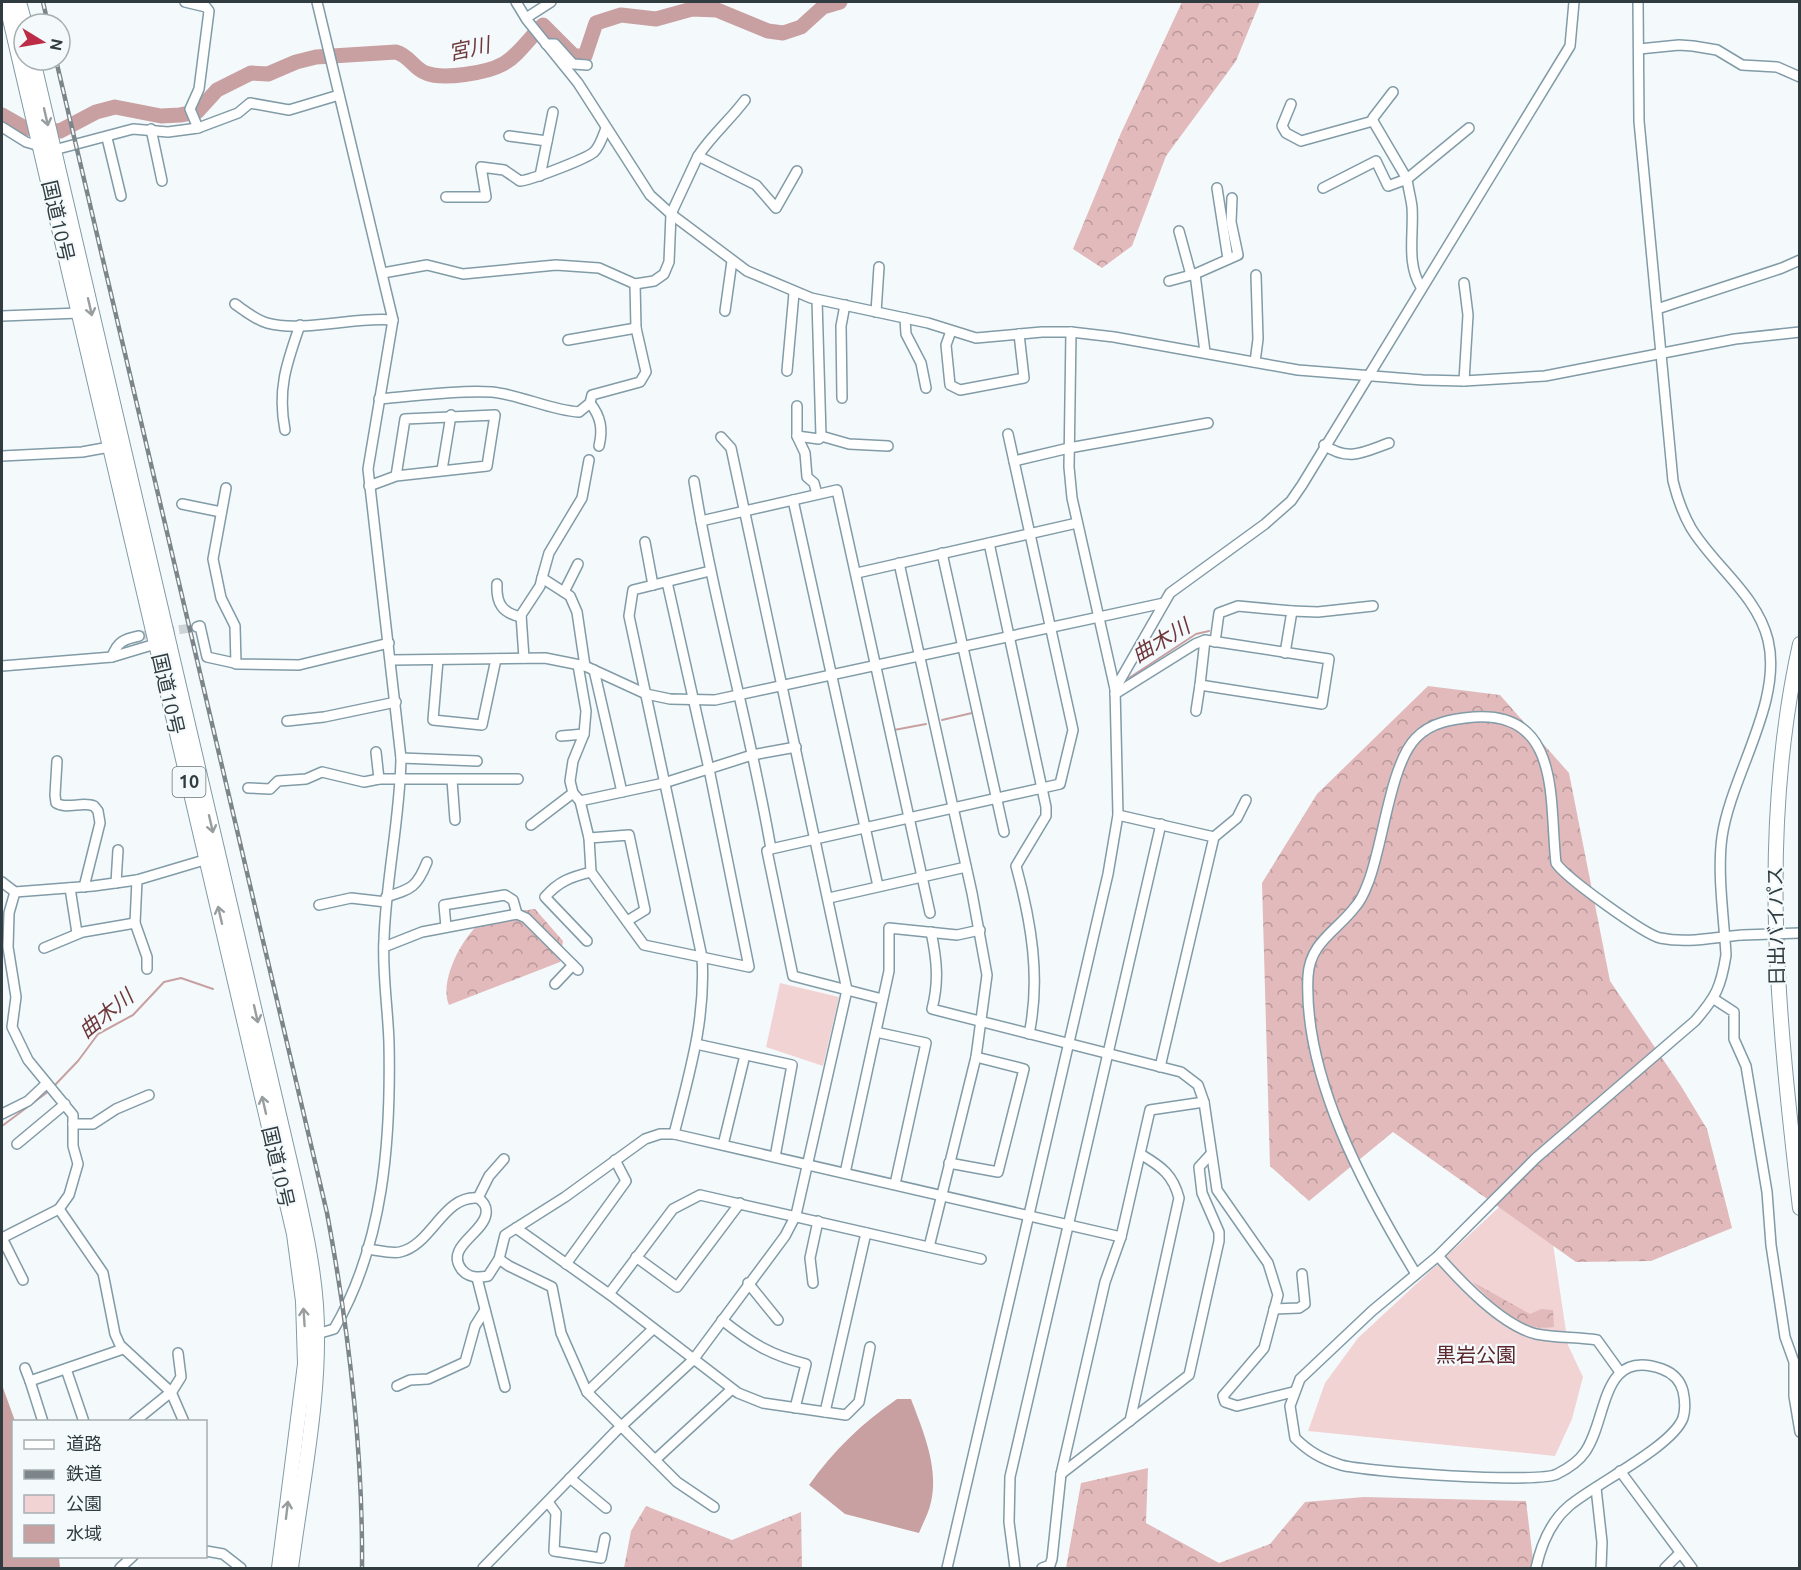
<svg xmlns="http://www.w3.org/2000/svg" width="1801" height="1570" font-family="Ubuntu,'Noto Sans JP',sans-serif">
  <style>
    .green { fill: #f2d3d4 }
    .forest { fill: url(#forest-crowns) }
    .water { fill: #c8a0a1 }
    .lines { fill: none; stroke-linecap: round; stroke-linejoin: round }
    .stream { stroke: #c8a0a1; stroke-width: 2 }
    .river { stroke: #c8a0a1; stroke-width: 15 }
    .minor-tunnel { stroke: #cdd4d7; stroke-width: 9; stroke-dasharray: 9 4.5; stroke-linecap: butt }
    .minor-casing { stroke: #819ba7; stroke-width: 12 }
    .highway-casing { stroke: #819ba7; stroke-width: 16 }
    .minor { stroke: #fff; stroke-width: 9 }
    .highway { stroke: #fff; stroke-width: 14 }
    .rail-casing { stroke: #7c8589; stroke-width: 4.5 }
    .rail { stroke: #f4fafc; stroke-width: 2; stroke-dasharray: 7; stroke-linecap: butt }
    .minor-bridge-casing { stroke: #819ba7; stroke-width: 12; stroke-linecap: butt }
    .minor-bridge { stroke: #fff; stroke-width: 9 }
    .oneway { stroke: #989ea0 }
    .labels { text-anchor: middle; stroke-width: 4.5; stroke-linejoin: round; paint-order: stroke }
    .shield { fill: #f4fafc; stroke: #6c7579; stroke-width: 1.5 }
    .shield-label { font-size: 18px; font-weight: bold; fill: #313c41 }
    .street-label { font-size: 20px; fill: #313c41; stroke: #f4fafc }
    .park-label { font-size: 20px; fill: #5d282d; stroke: #f4fafc }
    .water-label { font-size: 21px; font-style: italic; fill: #6e383c; stroke: #f4fafc }
  </style>
  <defs>
    <pattern id="forest-crowns" width="20" height="18" patternUnits="userSpaceOnUse" patternTransform="scale(1.5)"><rect width="20" height="18" fill="#e2babb"/><path d="M2 6a3 3 0 1 1 6 0M12 15a3 3 0 1 1 6 0" fill="none" stroke="#b8989a"/></pattern>
  </defs>
  <rect width="100%" height="100%" fill="#f4fafc"/>
  <g class="green">
    <polygon points="780,983 839,997 823,1066 766,1047"/>
    <polygon points="1538,1171 1567,1191 1553,1244 1568,1345 1583,1377 1572,1419 1555,1456 1308,1431 1325,1383 1358,1338"/>
  </g>
  <g class="forest">
    <polygon points="1182,2 1260,2 1236,61 1166,156 1132,246 1102,268 1073,249 1121,133"/>
    <polygon points="1428,686 1500,695 1569,773 1610,981 1681,1086 1707,1129 1732,1228 1651,1261 1576,1262 1393,1132 1309,1201 1270,1166 1262,883 1317,794"/>
    <path d="M 535,909 L 563,941 L 560,962 L 449,1005 C 438,980 465,930 489,916 C 500,910 522,911 535,909 Z"/>
    <path d="M 1473,1282 L 1530,1314 L 1541,1309 L 1553,1310 L 1554,1327 C 1521,1333 1494,1305 1473,1282 Z"/>
    <polygon points="1148,1468 1146,1523 1219,1563 1270,1544 1305,1502 1364,1497 1526,1501 1534,1568 1066,1568 1081,1483"/>
    <polygon points="646,1506 732,1540 801,1512 802,1568 624,1568 631,1531"/>
  </g>
  <g class="water">
    <polygon points="2,1385 15,1421 14,1556 59,1557 60,1568 2,1568"/>
    <path d="M 897,1399 L 911,1399 C 923,1431 939,1467 931,1502 C 929,1512 923,1523 919,1533 L 845,1514 L 809,1485 C 834,1450 862,1423 897,1399 Z"/>
  </g>
  <g class="lines">
    <g class="stream">
      <polyline points="1129,678 1196,634 1209,631"/>
      <polyline points="942,720 972,713"/>
      <polyline points="894,730 926,724"/>
      <polyline points="53,1087 78,1061 98,1034 133,1015 164,982 181,978 213,989"/>
      <polyline points="2,1126 49,1091"/>
    </g>
    <path class="river" d="M 2,115 L 25,128 L 60,131 L 96,112 L 115,107 L 161,116 L 180,115 L 197,112 L 217,90 L 251,73 L 268,74 L 296,62 L 316,57 L 396,52 C 410,56 414,69 426,73 C 443,80 487,73 503,64 C 518,56 530,37 543,25 L 574,56 L 585,56 L 596,23 L 621,15 L 656,19 L 692,9 L 717,10 L 768,31 L 783,33 L 801,27 L 823,7 L 840,2"/>
    <polyline class="minor-tunnel" points="139,636 197,627"/>
    <defs>
      <g id="minor">
        <polyline points="185,2 206,7 209,11 199,89 190,109 198,128"/>
        <path d="M 317,2 L 393,320 L 368,469 L 401,758 C 400,819 386,878 384,939 C 382,973 388,1009 389,1043 C 391,1139 384,1244 334,1329 L 317,1334"/>
        <polyline points="516,2 527,20 578,83 650,195 671,214 747,271 811,298 928,323 976,338 1042,332 1071,332 1114,337 1298,370 1423,380 1464,381 1545,376 1735,339 1800,332"/>
        <polyline points="526,18 551,2"/>
        <polyline points="546,44 555,44 573,64 587,65"/>
        <polyline points="1639,49 1679,45 1693,46 1717,50 1742,65 1777,67 1800,77"/>
        <polyline points="1291,104 1282,126 1286,133 1301,141 1373,121 1407,179 1469,128"/>
        <polyline points="1373,121 1373,118 1393,92"/>
        <polyline points="2,127 26,142 54,150 133,129 168,132 198,128 238,113 250,103 289,110 339,95"/>
        <polyline points="151,129 162,181"/>
        <polyline points="509,136 547,141"/>
        <polyline points="107,138 121,196"/>
        <path d="M 698,156 C 712,135 730,120 745,100"/>
        <polyline points="540,176 553,112"/>
        <polyline points="1217,188 1228,259"/>
        <path d="M 1323,188 L 1376,161 L 1388,186 L 1407,179 C 1408,188 1411,198 1412,207 C 1414,234 1406,263 1421,287"/>
        <path d="M 446,197 L 486,197 L 481,167 L 504,170 L 520,181 C 531,180 586,159 594,152 C 600,146 603,136 606,128"/>
        <polyline points="1179,231 1191,275"/>
        <polyline points="383,273 427,265 463,274 556,265 599,268 635,284 654,281 664,274 669,262 671,214 698,156 756,185 776,208 797,171"/>
        <polyline points="1169,281 1195,274"/>
        <polyline points="1464,283 1468,315 1464,381"/>
        <path d="M 235,304 C 245,311 256,320 267,323 C 303,333 356,316 393,320"/>
        <polyline points="1657,309 1782,268 1800,260"/>
        <polyline points="725,311 732,261"/>
        <polyline points="876,312 879,267"/>
        <polyline points="2,316 79,313"/>
        <polyline points="905,318 906,334 921,363 926,388"/>
        <polyline points="951,331 946,345 950,385 960,390 1024,378 1019,334"/>
        <polyline points="568,340 636,328"/>
        <polyline points="1205,352 1195,274 1238,255 1231,222 1232,198"/>
        <polyline points="1255,362 1258,339 1256,275"/>
        <polyline points="787,371 794,293"/>
        <polyline points="842,398 841,326 845,305"/>
        <path d="M 379,399 C 417,396 455,390 492,392 C 522,395 549,410 579,412 L 590,403 L 592,395 L 640,382 L 646,372 L 636,328 L 635,284"/>
        <path d="M 590,403 C 601,417 603,429 599,446"/>
        <polyline points="797,406 797,436 805,453 807,477 814,483 817,494"/>
        <path d="M 285,430 C 277,389 287,362 300,325"/>
        <polyline points="797,436 819,439 821,436 817,300"/>
        <polyline points="821,436 849,444 888,446"/>
        <path d="M 1324,445 C 1349,462 1364,452 1389,443"/>
        <polyline points="2,456 82,452 115,446"/>
        <polyline points="1014,461 1069,448 1208,423"/>
        <polyline points="442,470 451,415"/>
        <path d="M 694,481 C 714,605 750,726 771,849 L 767,851 L 793,976 L 882,999"/>
        <polyline points="369,486 396,476 487,466 495,415 405,419 396,476"/>
        <polyline points="226,488 213,559 221,598 235,626 236,664"/>
        <polyline points="793,500 878,886"/>
        <polyline points="182,504 221,512"/>
        <polyline points="701,521 837,490 930,913"/>
        <polyline points="645,542 653,585"/>
        <path d="M 989,543 L 1046,807 L 1046,816 L 1016,866 C 1031,921 1041,978 1029,1034"/>
        <polyline points="942,553 1004,832"/>
        <polyline points="899,563 972,893 987,975 976,1057 929,1247"/>
        <polyline points="857,573 1077,523"/>
        <path d="M 497,584 C 496,603 502,613 521,617"/>
        <polyline points="564,592 578,564"/>
        <polyline points="1292,611 1318,612 1373,606"/>
        <polyline points="197,627 200,626 207,657 239,664 299,665 389,643"/>
        <polyline points="1215,642 1219,613 1238,606 1292,611 1285,653"/>
        <path d="M 112,657 C 117,642 124,639 139,636"/>
        <polyline points="524,658 521,615 540,586 542,578"/>
        <polyline points="392,660 545,658 585,666 646,694 670,699 715,700 1164,603"/>
        <polyline points="438,660 433,720 482,725 496,659"/>
        <polyline points="578,665 586,711 584,734 573,761 570,781 573,793 580,801 589,838 591,872 644,945 749,967 709,769 667,582"/>
        <polyline points="2,666 112,657 162,642"/>
        <polyline points="585,666 577,612 570,596 542,578 549,553 582,498 589,460"/>
        <polyline points="594,670 622,792"/>
        <polyline points="1115,689 1170,593 1265,524 1291,501 1302,485 1570,46 1574,2"/>
        <polyline points="1115,694 1195,644 1205,640 1329,659 1322,704 1200,685 1205,640"/>
        <polyline points="1196,711 1200,685"/>
        <polyline points="287,721 324,717 396,702"/>
        <polyline points="561,736 584,734"/>
        <polyline points="376,752 379,779 518,779"/>
        <polyline points="401,758 477,761"/>
        <path d="M 57,761 L 55,795 L 56,803 C 67,810 82,801 94,806 L 98,811 L 100,823 L 84,887"/>
        <polyline points="452,780 455,820"/>
        <polyline points="248,788 270,789 278,781 306,779 322,772 364,782 379,779"/>
        <polyline points="580,801 664,783 752,755 796,747"/>
        <polyline points="1118,815 1214,837 1160,1067"/>
        <polyline points="531,825 573,793"/>
        <polyline points="1214,837 1237,818 1246,800"/>
        <polyline points="589,838 629,835 645,910 627,921"/>
        <polyline points="771,849 1060,784 1073,730 1008,434"/>
        <polyline points="137,880 135,923 147,957 147,969"/>
        <polyline points="2,882 15,892 93,886 137,880 211,858"/>
        <polyline points="116,883 118,850"/>
        <polyline points="70,888 77,933 135,923"/>
        <polyline points="15,892 9,913 8,947 16,997 12,1027 28,1060 73,1115 73,1146 78,1164 69,1195 59,1209 103,1273 115,1334 120,1345 171,1392 184,1422"/>
        <path d="M 386,897 C 412,889 417,887 427,862"/>
        <polyline points="829,898 966,867"/>
        <polyline points="319,905 351,898 386,902"/>
        <polyline points="446,927 444,905 505,895 513,900 517,914"/>
        <path d="M 931,932 C 937,960 939,982 932,1009 L 1181,1072 L 1198,1085 L 1204,1102 L 1217,1190 L 1268,1263 L 1278,1295 L 1264,1348 L 1223,1396 L 1225,1402 L 1237,1406 L 1293,1392"/>
        <path d="M 587,941 L 545,897 C 559,881 571,877 591,872"/>
        <polyline points="384,947 422,932 517,914 526,918 578,970"/>
        <polyline points="44,948 80,933"/>
        <polyline points="555,984 573,965"/>
        <polyline points="1714,999 1734,1012 1734,1039 1746,1066 1767,1192 1771,1245 1785,1337 1794,1362 1794,1396 1800,1432"/>
        <polyline points="876,1032 926,1043 895,1184"/>
        <polyline points="696,1044 792,1065 775,1157"/>
        <polyline points="2,1114 28,1101 46,1084"/>
        <polyline points="73,1124 93,1124 116,1109 149,1095"/>
        <path d="M 674,1134 C 689,1074 706,1020 702,957 L 629,616 L 633,590 L 710,571"/>
        <polyline points="17,1144 65,1104"/>
        <polyline points="723,1145 745,1055"/>
        <polyline points="949,1163 998,1172 1024,1069 976,1057"/>
        <polyline points="845,1173 889,971 889,928 957,935 980,930"/>
        <polyline points="478,1198 489,1176 504,1159"/>
        <polyline points="516,1228 609,1294 738,1393 763,1403 825,1412 866,1233"/>
        <path d="M 367,1249 C 377,1250 391,1254 400,1252 C 432,1245 443,1195 478,1198 C 484,1202 487,1206 486,1214 C 483,1234 444,1247 462,1270 C 469,1278 478,1278 488,1276 L 499,1259 L 505,1235 L 565,1197 L 645,1139 L 660,1134 L 674,1134 L 1121,1237"/>
        <path d="M 1438,1256 C 1461,1282 1501,1325 1536,1334 C 1556,1338 1578,1337 1597,1340 L 1620,1372"/>
        <polyline points="636,1257 677,1287 740,1203"/>
        <polyline points="499,1259 509,1266 552,1287 561,1333 587,1392 655,1460 732,1389"/>
        <polyline points="566,1264 626,1181 615,1160"/>
        <path d="M 1416,1274 C 1365,1190 1303,1077 1308,976 C 1310,942 1337,931 1355,907 C 1361,901 1365,891 1368,883 C 1383,846 1390,764 1416,738 C 1431,722 1453,719 1474,717 C 1562,711 1549,803 1556,863 C 1566,878 1644,934 1660,938 C 1689,944 1714,937 1742,935"/>
        <polyline points="477,1278 505,1387"/>
        <polyline points="23,1280 2,1238 59,1209"/>
        <polyline points="748,1283 778,1320"/>
        <polyline points="813,1283 810,1258 818,1221"/>
        <polyline points="609,1294 673,1209 700,1195 981,1259"/>
        <polyline points="1274,1309 1299,1308 1305,1304 1302,1274"/>
        <path d="M 722,1320 C 751,1343 770,1355 806,1364 L 795,1408"/>
        <polyline points="25,1368 30,1381"/>
        <polyline points="66,1369 84,1422"/>
        <polyline points="397,1386 410,1380 428,1379 465,1362 475,1326 485,1310"/>
        <polyline points="587,1392 653,1329"/>
        <polyline points="171,1393 181,1377 178,1353"/>
        <polyline points="825,1412 846,1415 859,1402 870,1347"/>
        <path d="M 1130,1421 L 1179,1198 C 1173,1175 1162,1167 1142,1155"/>
        <polyline points="43,1422 30,1381 123,1349"/>
        <polyline points="134,1422 171,1392"/>
        <polyline points="655,1460 677,1482 714,1507"/>
        <polyline points="1620,1471 1692,1568"/>
        <polyline points="1061,1474 1189,1375 1219,1241 1219,1232 1202,1193 1199,1167 1210,1155"/>
        <polyline points="570,1478 606,1508"/>
        <polyline points="1596,1488 1602,1542 1601,1568"/>
        <polyline points="548,1502 556,1513 554,1551 601,1558 605,1538"/>
        <polyline points="206,1551 223,1554 241,1568"/>
        <polyline points="120,1568 133,1556"/>
        <polyline points="483,1568 615,1432 693,1360 785,1236 796,1215 847,990 731,448 721,437"/>
        <polyline points="947,1568 1108,874 1118,815 1115,689 1072,498 1069,467 1071,332"/>
        <polyline points="1015,1568 1009,1522 1010,1477 1161,824"/>
        <polyline points="1042,1568 1050,1565 1052,1559 1061,1474 1105,1282 1121,1237 1150,1110 1204,1102"/>
        <path d="M 1536,1568 C 1541,1545 1550,1522 1569,1506 C 1595,1484 1672,1447 1683,1418 C 1686,1408 1685,1400 1683,1391 C 1680,1380 1673,1373 1662,1369 C 1600,1347 1608,1420 1585,1452 C 1579,1461 1567,1469 1557,1474 C 1538,1484 1366,1472 1341,1465 C 1322,1459 1309,1452 1295,1438 L 1290,1406 L 1300,1379 L 1372,1311 L 1438,1256 L 1536,1158 L 1695,1021 C 1716,997 1721,987 1726,955 C 1724,918 1717,873 1722,837 C 1731,775 1783,702 1768,640 C 1757,595 1714,566 1691,528 C 1683,514 1677,497 1673,481 L 1639,121 L 1638,2"/>
        <polyline points="1665,1568 1679,1554"/>
      </g>
      <g id="highway">
        <polyline points="6,2 294,1234 303,1301 305,1364 279,1568"/>
        <polyline points="19,2 25,24"/>
        <path d="M 33,60 L 294,1179 C 303,1220 313,1262 316,1305 C 322,1392 302,1482 291,1568"/>
        <path d="M 1800,644 C 1758,833 1778,1018 1800,1208"/>
      </g>
    </defs>
    <use href="#minor" class="minor-casing"/>
    <use href="#highway" class="highway-casing"/>
    <use href="#minor" class="minor"/>
    <use href="#highway" class="highway"/>
    <defs>
      <g id="rail">
        <polyline points="43,2 48,24"/>
        <path d="M 56,60 L 327,1213 C 349,1331 363,1448 362,1568"/>
      </g>
    </defs>
    <use href="#rail" class="rail-casing"/>
    <use href="#rail" class="rail"/>
    <defs>
      <polyline id="minor-bridge" points="1742,935 1800,933"/>
    </defs>
    <use href="#minor-bridge" class="minor-bridge-casing"/>
    <use href="#minor-bridge" class="minor-bridge"/>
  </g>
  <defs><path id="oneway-shaft" d="M-6 0H5M1.5-3L5.5 0L1.5 3" fill="none" stroke-width="1.6" stroke-linecap="round" stroke-linejoin="round" transform="scale(1.5)"/></defs>
  <g class="oneway">
    <use href="#oneway-shaft" transform="translate(46 117) rotate(77)"/>
    <use href="#oneway-shaft" transform="translate(90 307) rotate(77)"/>
    <use href="#oneway-shaft" transform="translate(211 824) rotate(77)"/>
    <use href="#oneway-shaft" transform="translate(220 915) rotate(-103)"/>
    <use href="#oneway-shaft" transform="translate(256 1014) rotate(77)"/>
    <use href="#oneway-shaft" transform="translate(264 1105) rotate(-103)"/>
    <use href="#oneway-shaft" transform="translate(304 1317) rotate(-94)"/>
    <use href="#oneway-shaft" transform="translate(287 1510) rotate(-83)"/>
  </g>
  <g class="labels">
    <rect class="shield" x="172.5" y="767" width="33" height="30" rx="4.5"/>
    <g class="shield-label">
      <text x="189" y="788">10</text>
    </g>
    <g class="street-label">
      <text transform="translate(58 221) rotate(77)" y="7">国道10号</text>
      <text transform="translate(168 694) rotate(77)" y="7">国道10号</text>
      <text transform="translate(1776 926) rotate(-91)" y="7">日出バイパス</text>
      <text transform="translate(278 1167) rotate(77)" y="7">国道10号</text>
    </g>
    <g class="park-label">
      <text x="1476" y="1362">黒岩公園</text>
    </g>
    <g class="water-label">
      <text transform="translate(469 49) rotate(-12)" y="7">宮川</text>
      <text transform="translate(1161 641) rotate(-31)" y="7">曲木川</text>
      <text transform="translate(106 1014) rotate(-39)" y="7">曲木川</text>
    </g>
  </g>
  <rect width="1801" height="1570" fill="none" stroke="#313c41" stroke-width="6"/>
  <rect x="12" y="1420" width="195" height="138" fill="#f4fafc" stroke="#a6aeb1" stroke-width="1.5"/>
  <rect x="24" y="1440" width="30" height="9" fill="#ffffff" stroke="#a6aeb1" stroke-width="1.5"/>
  <text x="66" y="1450" font-size="18" fill="#313c41">道路</text>
  <rect x="24" y="1470" width="30" height="9" fill="#7c8589" stroke="#a6aeb1" stroke-width="1.5"/>
  <text x="66" y="1480" font-size="18" fill="#313c41">鉄道</text>
  <rect x="24" y="1495" width="30" height="18" fill="#f2d3d4" stroke="#a6aeb1" stroke-width="1.5"/>
  <text x="66" y="1510" font-size="18" fill="#313c41">公園</text>
  <rect x="24" y="1525" width="30" height="18" fill="#c8a0a1" stroke="#a6aeb1" stroke-width="1.5"/>
  <text x="66" y="1540" font-size="18" fill="#313c41">水域</text>
  <g transform="translate(42 42) rotate(101)"><circle r="28" fill="#f4fafc" stroke="#a6aeb1" stroke-width="1.5"/>
  <path d="M0-4.5L10 22L0 15L-10 22Z" fill="#bd2c47"/>
  <text y="-9" font-size="16" font-weight="bold" text-anchor="middle" fill="#313c41">N</text>
  </g>
</svg>
